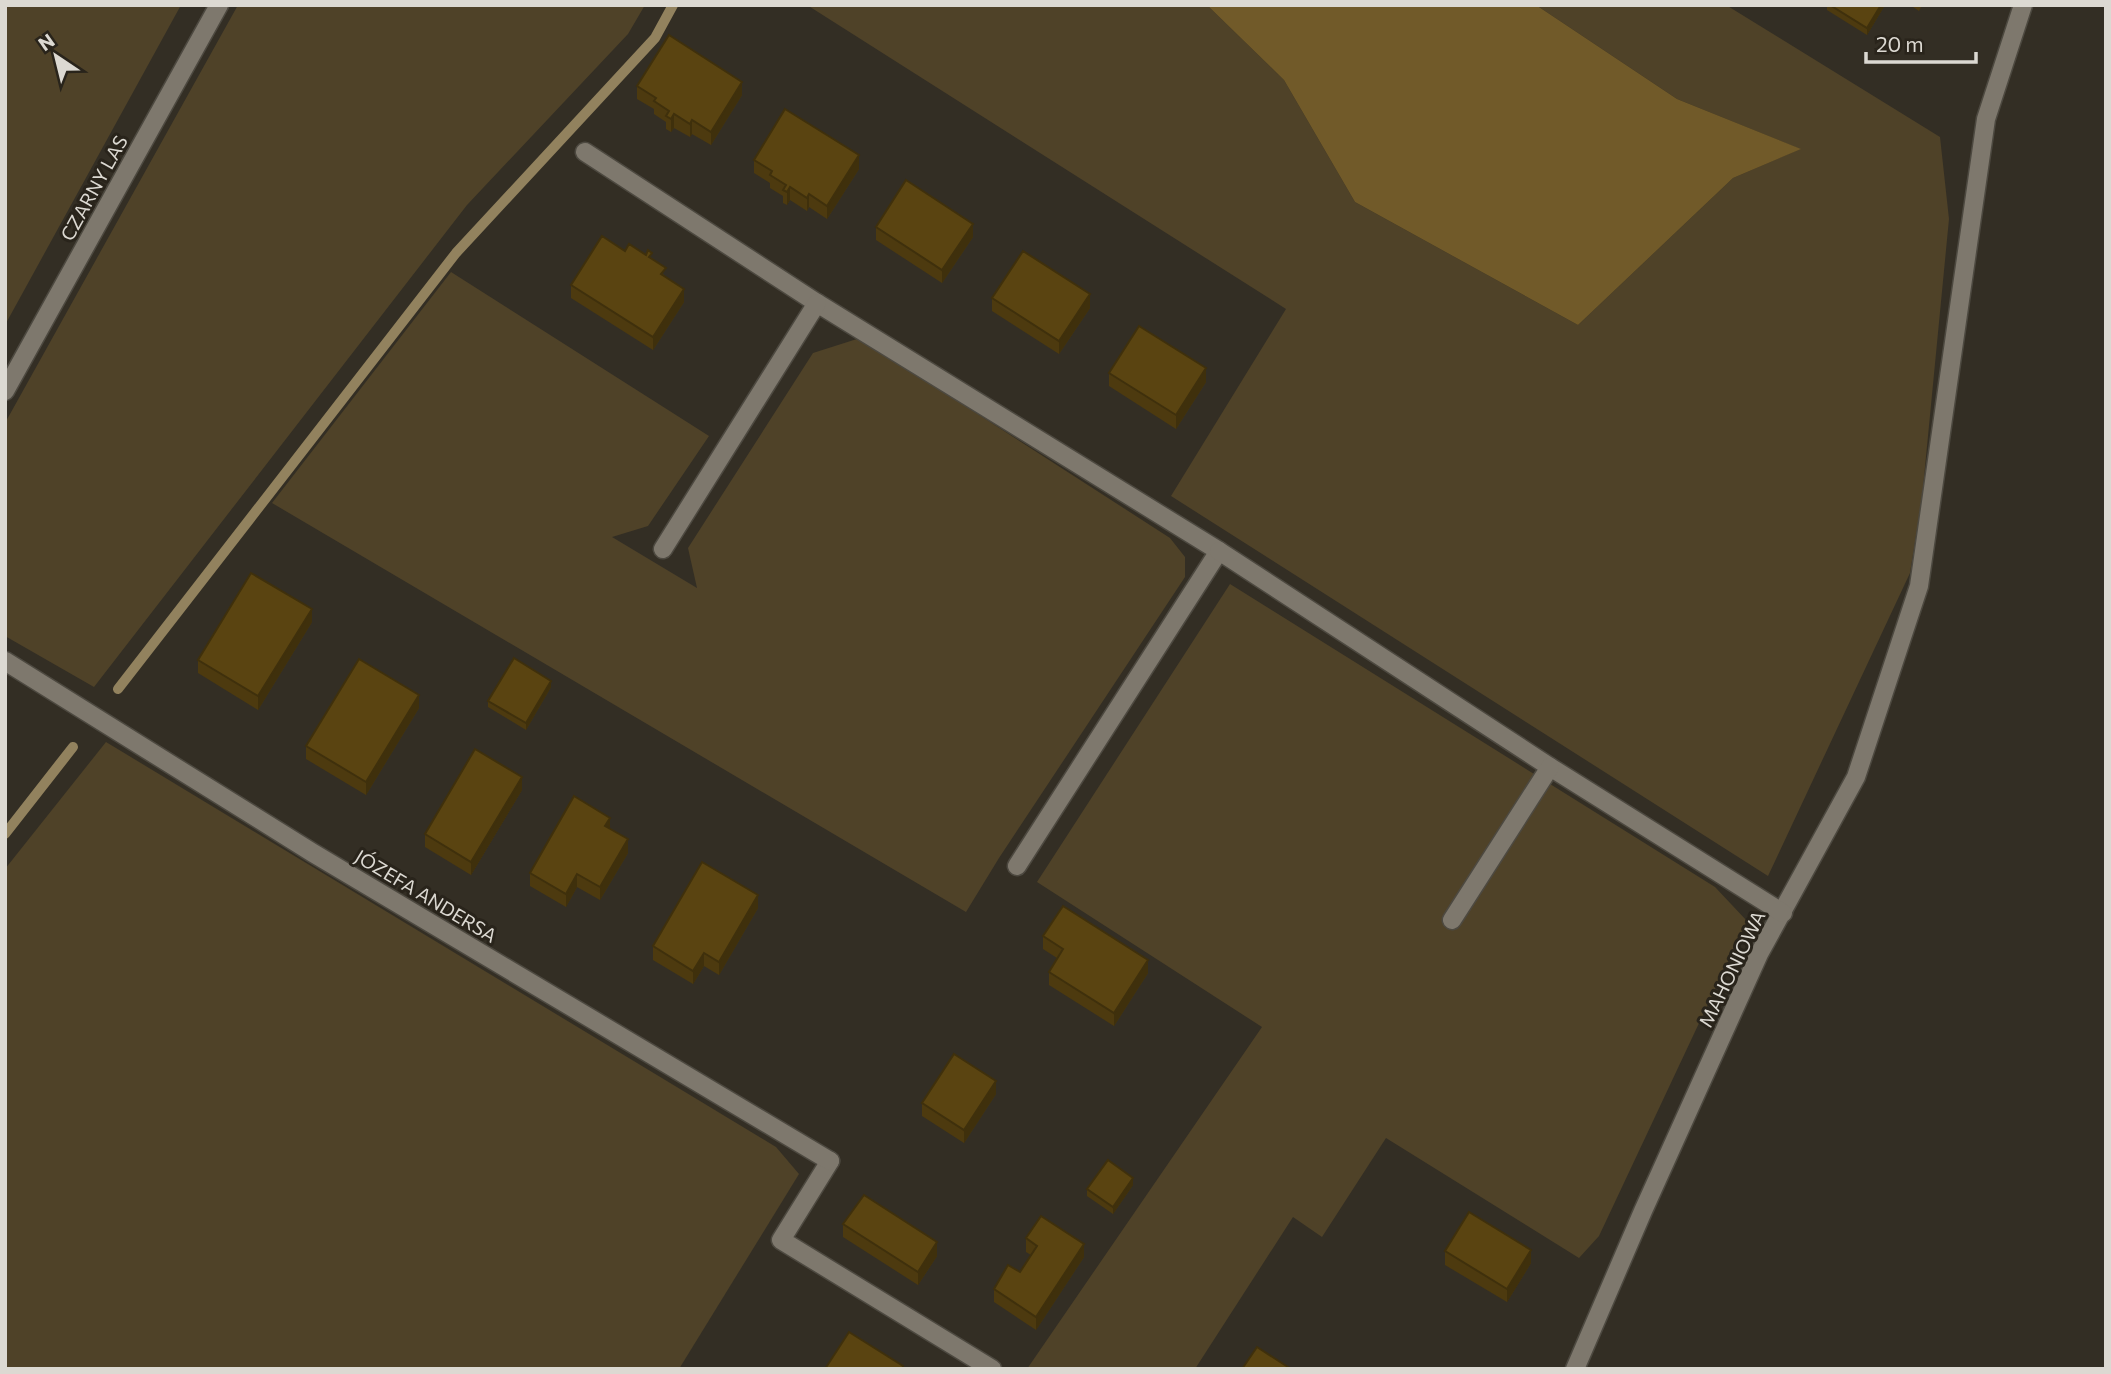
<svg xmlns="http://www.w3.org/2000/svg" width="2111" height="1374" font-family="Commissioner,sans-serif">
  <style>
    .green { fill: #4f4228 }
    .forest { fill: #715a29 }
    .lines { fill: none; stroke-linecap: round; stroke-linejoin: round }
    .stream { stroke: #92825e; stroke-width: 10 }
    .service-casing { stroke: #4d4940; stroke-width: 21 }
    .minor-casing { stroke: #4d4940; stroke-width: 21 }
    .service { stroke: #7e786d; stroke-width: 18 }
    .minor { stroke: #7e786d; stroke-width: 18 }
    .wall { fill: #4d3a0f }
    .shaded-wall { fill: #3f300c }
    .building { fill: #5a4411; stroke: #3f300c; stroke-width: 2 }
    .labels { text-anchor: middle; stroke-width: 6; stroke-linejoin: round; paint-order: stroke }
    .street-label { font-size: 19px; fill: #dcd9d2; stroke: #29241b }
  </style>
  <rect width="100%" height="100%" fill="#332e24"/>
  <g class="green">
    <polygon points="5,5 181,5 5,325"/>
    <polygon points="238,5 645,5 628,34 467,205 94,687 5,636 5,423"/>
    <polygon points="807,5 1207,5 1284,80 1355,202 1578,325 1733,178 1800,149 1677,99 1536,5 1726,5 1940,137 1949,219 1922,498 1910,573 1768,876 1171,496 1286,309"/>
    <polygon points="451,272 709,436 648,526 612,537 697,588 688,548 813,353 860,338 1170,538 1185,557 1185,577 999,858 966,912 272,503"/>
    <polygon points="1230,584 1715,887 1747,921 1599,1236 1579,1258 1386,1138 1322,1237 1293,1217 1195,1369 1027,1369 1262,1027 1037,882"/>
    <polygon points="106,742 776,1147 799,1174 679,1369 5,1369 5,869"/>
  </g>
  <polygon class="forest" points="1207,5 1536,5 1677,99 1801,149 1733,178 1578,325 1355,202 1284,80"/>
  <g class="lines">
    <g class="stream">
      <polyline points="118,689 456,253 655,38 673,5"/>
      <polyline points="5,834 73,747"/>
    </g>
    <defs>
      <g id="service">
        <polyline points="5,391 219,5"/>
        <polyline points="830,1161 781,1240 992,1369"/>
        <polyline points="1575,1369 1643,1211 1759,954 1856,777 1919,586 1986,119 2023,5"/>
      </g>
      <g id="minor">
        <polyline points="585,152 817,303 1219,551 1017,866"/>
        <polyline points="663,549 817,303"/>
        <polyline points="1219,551 1550,767 1783,913"/>
        <polyline points="5,661 313,853 830,1161"/>
        <polyline points="1452,920 1550,767"/>
      </g>
    </defs>
    <use href="#service" class="service-casing"/>
    <use href="#minor" class="minor-casing"/>
    <use href="#service" class="service"/>
    <use href="#minor" class="minor"/>
  </g>
  <g class="wall">
    <polygon points="1827,5 1885,5 1867,35 1827,10"/>
    <polygon points="1910,5 1922,5 1919,11"/>
    <polygon points="637,86 742,95 711,145 692,134 690,137 674,128 671,132 666,129 666,122 654,114 654,109 637,99"/>
    <polygon points="754,160 859,169 827,219 809,207 807,211 790,200 787,205 783,203 783,196 770,188 770,183 754,173"/>
    <polygon points="876,227 973,237 942,283 876,240"/>
    <polygon points="625,251 652,259 684,302 653,350 571,298 571,285"/>
    <polygon points="992,298 1090,308 1059,354 992,311"/>
    <polygon points="1109,373 1206,382 1176,429 1109,386"/>
    <polygon points="312,622 258,710 198,673 198,660"/>
    <polygon points="551,687 526,730 488,707 488,701"/>
    <polygon points="419,708 366,795 306,759 306,746"/>
    <polygon points="522,790 471,875 425,847 425,834"/>
    <polygon points="610,829 628,853 600,900 577,887 566,907 530,886 530,873"/>
    <polygon points="758,908 719,975 704,966 693,984 653,960 653,946"/>
    <polygon points="1043,936 1148,973 1114,1026 1049,985 1049,972 1057,958 1043,949"/>
    <polygon points="996,1094 964,1143 922,1116 922,1103"/>
    <polygon points="1133,1185 1113,1214 1087,1196 1087,1189"/>
    <polygon points="843,1224 937,1256 918,1285 843,1237"/>
    <polygon points="1026,1238 1084,1257 1036,1330 994,1302 994,1289 1020,1272 1031,1255 1026,1252"/>
    <polygon points="1445,1251 1531,1263 1507,1302 1445,1265"/>
  </g>
  <g class="shaded-wall">
    <polygon points="1881,5 1885,5 1867,35 1867,28"/>
    <polygon points="742,82 742,95 711,145 711,132"/>
    <polygon points="674,114 674,128 671,132 671,119"/>
    <polygon points="692,120 692,134 690,137 690,124"/>
    <polygon points="859,155 859,169 827,219 827,206"/>
    <polygon points="790,187 790,200 787,205 787,192"/>
    <polygon points="809,194 809,207 807,211 807,198"/>
    <polygon points="973,224 973,237 942,283 942,270"/>
    <polygon points="684,289 684,302 653,350 653,337"/>
    <polygon points="1090,294 1090,308 1059,354 1059,341"/>
    <polygon points="1206,368 1206,382 1176,429 1176,415"/>
    <polygon points="312,609 312,622 258,710 258,696"/>
    <polygon points="551,681 551,687 526,730 526,723"/>
    <polygon points="419,695 419,708 366,795 366,782"/>
    <polygon points="522,777 522,790 471,875 471,862"/>
    <polygon points="610,818 610,831 605,826"/>
    <polygon points="628,839 628,853 600,900 600,887"/>
    <polygon points="577,874 577,887 566,907 566,894"/>
    <polygon points="758,895 758,908 719,975 719,962"/>
    <polygon points="704,953 704,966 693,984 693,971"/>
    <polygon points="1148,960 1148,973 1114,1026 1114,1013"/>
    <polygon points="996,1081 996,1094 964,1143 964,1130"/>
    <polygon points="1133,1178 1133,1185 1113,1214 1113,1207"/>
    <polygon points="937,1242 937,1256 918,1285 918,1272"/>
    <polygon points="1084,1244 1084,1257 1036,1330 1036,1317"/>
    <polygon points="1531,1250 1531,1263 1507,1302 1507,1289"/>
  </g>
  <g class="building">
    <polygon points="1830,5 1881,5 1867,28"/>
    <polygon points="669,35 742,82 711,132 692,120 690,124 674,114 671,119 666,116 669,111 654,101 656,98 637,86"/>
    <polygon points="785,109 859,155 827,206 809,194 807,198 790,187 787,192 783,190 786,185 770,175 772,171 754,160"/>
    <polygon points="906,180 973,224 942,270 876,227"/>
    <polygon points="602,236 625,251 629,244 646,255 648,250 652,253 649,257 666,268 661,274 684,289 653,337 571,285"/>
    <polygon points="1023,251 1090,294 1059,341 992,298"/>
    <polygon points="1139,326 1206,368 1176,415 1109,373"/>
    <polygon points="251,573 312,609 258,696 198,660"/>
    <polygon points="514,658 551,681 526,723 488,701"/>
    <polygon points="359,659 419,695 366,782 306,746"/>
    <polygon points="475,749 522,777 471,862 425,834"/>
    <polygon points="574,796 610,818 605,826 628,839 600,887 577,874 566,894 530,873"/>
    <polygon points="702,862 758,895 719,962 704,953 693,971 653,946"/>
    <polygon points="1063,906 1148,960 1114,1013 1049,972 1063,949 1043,936"/>
    <polygon points="954,1054 996,1081 964,1130 922,1103"/>
    <polygon points="1108,1160 1133,1178 1113,1207 1087,1189"/>
    <polygon points="864,1195 937,1242 918,1272 843,1224"/>
    <polygon points="1469,1212 1531,1250 1507,1289 1445,1251"/>
    <polygon points="1041,1216 1084,1244 1036,1317 994,1289 1008,1265 1020,1272 1037,1246 1026,1238"/>
    <polygon points="849,1332 903,1366 902,1369 825,1369"/>
    <polygon points="1257,1347 1291,1369 1242,1369"/>
  </g>
  <g class="labels">
    <g class="street-label">
      <text transform="translate(94 188) rotate(-61)" y="7">CZARNY LAS</text>
      <text transform="translate(426 896) rotate(31)" y="7">JÓZEFA ANDERSA</text>
      <text transform="translate(1732 969) rotate(-64)" y="7">MAHONIOWA</text>
    </g>
  </g>
  <rect width="2111" height="1374" fill="none" stroke="#dcd9d2" stroke-width="14"/>
  <g transform="translate(56 56) rotate(325)" stroke="#29241b" stroke-width="5" paint-order="stroke">
  <path d="M0-5L12 26L0 18L-12 26Z" fill="#dcd9d2"/>
  <text y="-10" font-size="19" font-weight="bold" text-anchor="middle" fill="#dcd9d2">N</text>
  </g>
  <path d="M1866 52v10h110v-10" fill="none" stroke="#dcd9d2" stroke-width="3.5"/>
  <text x="1876" y="52" font-size="21" fill="#dcd9d2" stroke="#29241b" stroke-width="5" paint-order="stroke">20 m</text>
</svg>
